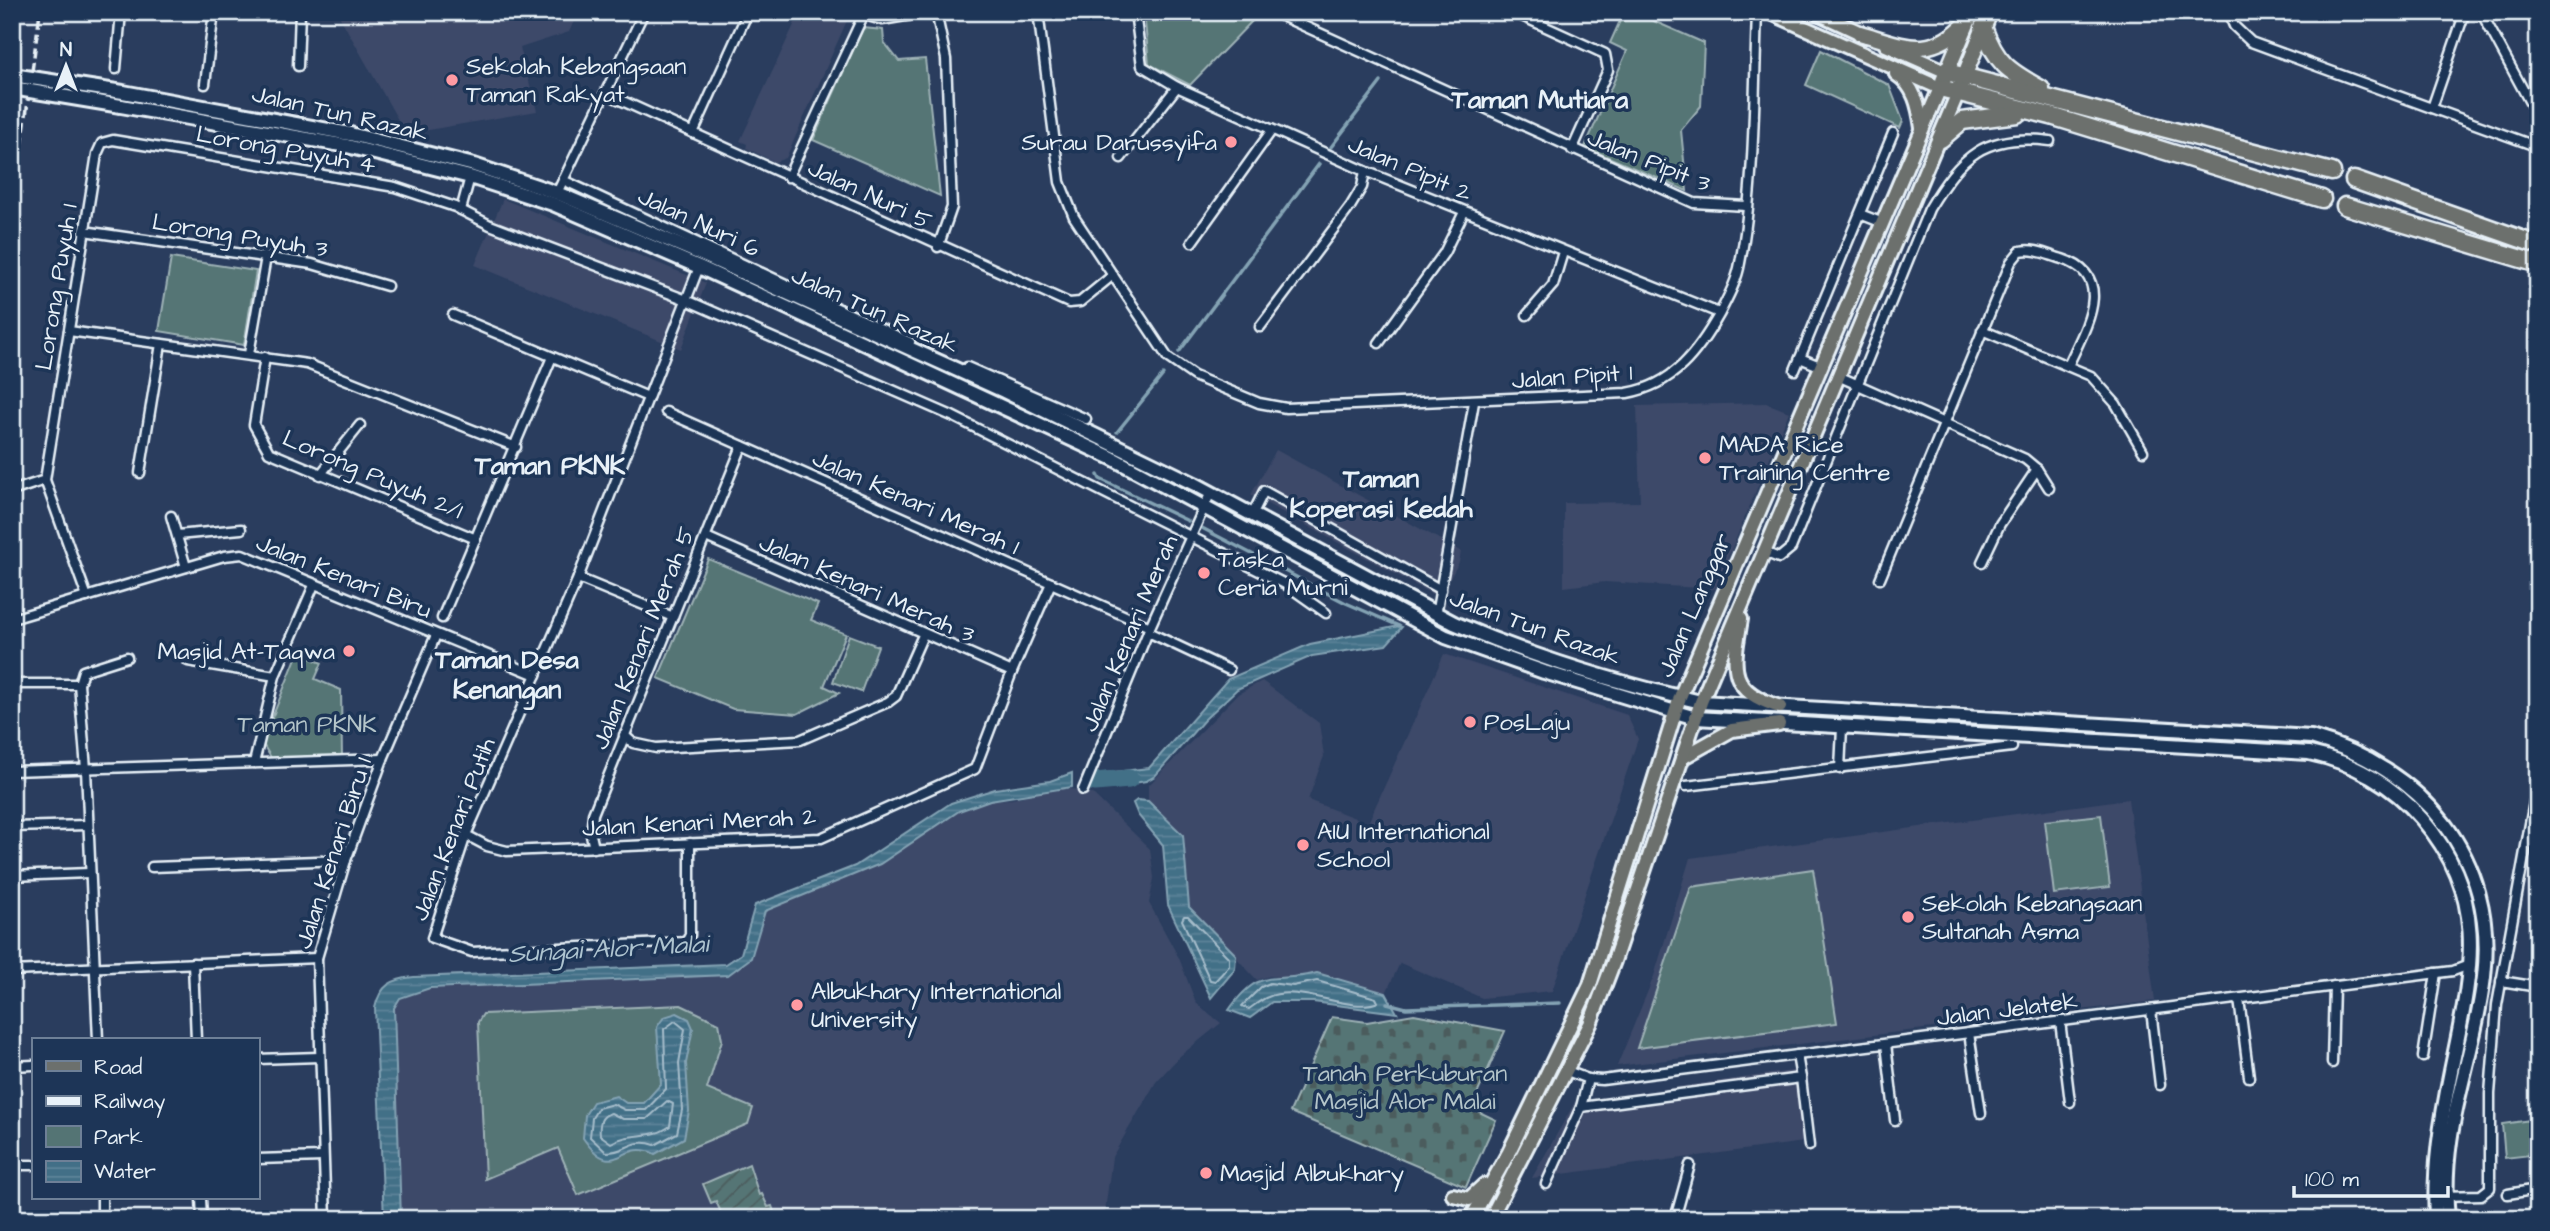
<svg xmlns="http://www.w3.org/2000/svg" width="2550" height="1231" font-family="'Architects Daughter',sans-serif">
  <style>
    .built { fill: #3d4969 }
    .green { fill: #547474; stroke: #9eb2b6; stroke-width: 2 }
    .cemetery { fill: url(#cemetery-stones); stroke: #9eb2b6; stroke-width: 2 }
    .garden { fill: url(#garden-furrows); stroke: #9eb2b6; stroke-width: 2 }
    .water { fill: url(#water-rules); stroke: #84a3b4; stroke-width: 2 }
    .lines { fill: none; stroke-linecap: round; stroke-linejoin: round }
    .shore { stroke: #a6bdcb; stroke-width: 2 }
    .stream { stroke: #84a3b4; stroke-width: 3.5 }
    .river { stroke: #426f87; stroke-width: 19 }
    .minor-casing { stroke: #e8f1f8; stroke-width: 13 }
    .secondary-casing { stroke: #e8f1f8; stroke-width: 18 }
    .primary-casing { stroke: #e8f1f8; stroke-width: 18 }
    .trunk-casing { stroke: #e8f1f8; stroke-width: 19 }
    .motorway-casing { stroke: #e8f1f8; stroke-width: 21 }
    .minor { stroke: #1d3557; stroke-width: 8 }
    .secondary { stroke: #1d3557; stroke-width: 12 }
    .primary { stroke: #6c706d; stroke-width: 12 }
    .trunk { stroke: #6c706d; stroke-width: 14 }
    .motorway { stroke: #6c706d; stroke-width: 16 }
    .rail { stroke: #e8f1f8; stroke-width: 3.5; stroke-dasharray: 10 5; stroke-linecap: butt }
    .secondary-bridge-casing { stroke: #e8f1f8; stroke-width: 18; stroke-linecap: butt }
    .secondary-bridge { stroke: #1d3557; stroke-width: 12 }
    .poi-dot { fill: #ff9aa2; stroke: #1d3557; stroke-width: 2.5 }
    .labels { text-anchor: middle; stroke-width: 7; stroke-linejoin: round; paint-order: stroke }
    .poi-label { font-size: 24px; fill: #e8f1f8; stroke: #1d3557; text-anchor: start }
    .street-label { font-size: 24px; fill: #e8f1f8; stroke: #1d3557 }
    .park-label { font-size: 24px; fill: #b4c5ca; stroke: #1d3557 }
    .neighbourhood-label { font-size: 26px; font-weight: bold; fill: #e8f1f8; stroke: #1d3557 }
    .water-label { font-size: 26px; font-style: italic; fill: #aec4d0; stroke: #1d3557 }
  </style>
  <defs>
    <pattern id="cemetery-stones" width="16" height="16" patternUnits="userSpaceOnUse" patternTransform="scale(1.75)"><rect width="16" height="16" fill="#547474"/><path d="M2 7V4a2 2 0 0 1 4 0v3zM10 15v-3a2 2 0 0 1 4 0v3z" fill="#4c5c5d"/></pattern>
    <pattern id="garden-furrows" width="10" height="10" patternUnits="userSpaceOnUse" patternTransform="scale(1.75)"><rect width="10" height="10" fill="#547474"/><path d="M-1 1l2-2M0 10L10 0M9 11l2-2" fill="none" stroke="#4c5c5d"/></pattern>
    <pattern id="water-rules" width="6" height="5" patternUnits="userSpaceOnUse" patternTransform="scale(1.75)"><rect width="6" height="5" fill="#426f87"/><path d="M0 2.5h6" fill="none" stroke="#5d8499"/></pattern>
  </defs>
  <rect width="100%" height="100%" fill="#2a3d5e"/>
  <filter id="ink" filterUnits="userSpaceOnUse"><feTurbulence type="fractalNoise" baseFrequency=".0143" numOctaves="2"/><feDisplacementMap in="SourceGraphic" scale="14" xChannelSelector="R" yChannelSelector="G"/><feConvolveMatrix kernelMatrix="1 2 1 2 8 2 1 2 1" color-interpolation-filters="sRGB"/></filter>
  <g filter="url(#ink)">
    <g class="built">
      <polygon points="337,12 578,12 569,32 520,48 537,111 406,134"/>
      <polygon points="800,12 847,12 849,16 786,158 775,162 746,148 747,144 740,141"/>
      <polygon points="503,199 706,283 681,349 475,265"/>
      <polygon points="1766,403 1789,412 1715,589 1605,582 1564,587 1564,503 1640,502 1637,406"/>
      <polygon points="1276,450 1461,551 1459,562 1439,598 1251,495"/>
      <polygon points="1444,654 1627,715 1638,739 1552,991 1482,998 1400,963 1386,993 1317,973 1293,980 1270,976 1257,980 1189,907 1183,835 1148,801 1148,786 1238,694 1262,681 1319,723 1324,756 1308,800 1368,823"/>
      <polygon points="1055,788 1083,790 1094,795 1150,849 1154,878 1149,903 1179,958 1196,1003 1221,1023 1180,1056 1156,1082 1112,1157 1104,1219 401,1219 394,1008 400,998 430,988 728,975 751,958 765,911 880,864 959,811 990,800 1012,799"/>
      <polygon points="2128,799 2155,1001 1617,1066 1654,976 1690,858"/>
      <polygon points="1804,1069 1811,1141 1532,1178 1575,1102"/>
    </g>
    <g class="green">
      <polygon points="1144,12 1246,12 1256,17 1190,85 1149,64"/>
      <polygon points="1624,12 1633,12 1704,43 1701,106 1681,130 1687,191 1585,147 1627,51 1610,43"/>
      <polygon points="863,28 883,30 884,42 899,61 925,59 940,196 813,140"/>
      <polygon points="1821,50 1889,85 1903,121 1900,128 1806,85"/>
      <polygon points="171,258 256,271 244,345 159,331"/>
      <polygon points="708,559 818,604 811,620 846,634 824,686 839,693 797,714 733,709 658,678"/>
      <polygon points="849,635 878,646 861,692 833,682"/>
      <polygon points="298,653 322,663 315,679 341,690 342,758 272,759 262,743"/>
      <polygon points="2101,815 2110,887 2054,894 2045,821"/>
      <polygon points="1813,869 1837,1023 1637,1048 1691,887"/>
      <polygon points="681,1005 719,1023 722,1040 707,1089 753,1108 748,1124 578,1195 558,1148 485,1179 478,1022 483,1014"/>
      <polygon points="2538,1119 2538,1178 2533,1178 2530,1155 2505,1158 2502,1124"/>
    </g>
    <polygon class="cemetery" points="1414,1014 1505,1031 1471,1108 1496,1120 1466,1187 1290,1112 1332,1017 1367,1022"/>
    <polygon class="garden" points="749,1164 759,1195 762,1194 768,1207 772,1206 774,1212 757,1219 718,1219 722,1215 716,1201 711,1203 703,1184"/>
    <g class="water">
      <polygon points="1399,626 1402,627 1386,645 1312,656 1237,689 1204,720 1155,776 1146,781 1102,788 1105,773 1149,768 1228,679 1310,644"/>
      <path d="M 1072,773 L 1072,787 L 990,800 L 959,811 L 880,864 L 765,911 L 751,958 L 728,975 L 430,988 L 400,998 L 394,1008 L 401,1219 L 384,1219 L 375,1008 C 380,985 392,979 414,977 L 726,964 L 741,954 L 755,905 L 855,866 L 951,803 L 995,789 L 1050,781 Z"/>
      <polygon points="1137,800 1148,801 1183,835 1189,907 1236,955 1235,969 1211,998 1168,905 1163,845 1138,815 1133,803"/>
      <path d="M 1317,973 L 1386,993 L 1397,1013 L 1313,1002 L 1272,1002 L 1250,1018 L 1229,1010 C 1262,964 1272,985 1317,973 Z"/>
      <path d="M 677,1013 L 689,1019 L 693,1028 L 686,1063 L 689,1111 L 684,1138 L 655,1154 C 621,1137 615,1184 583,1138 L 585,1115 L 593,1102 L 616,1096 L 626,1103 L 644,1103 L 661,1084 L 657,1027 L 664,1017 Z"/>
    </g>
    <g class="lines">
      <g class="shore">
        <polygon points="1184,916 1188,916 1229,958 1229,966 1215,981 1210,980 1182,920"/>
        <path d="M 1317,981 L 1376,998 L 1378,1002 C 1351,1014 1299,983 1268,997 C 1262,999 1255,1005 1249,1009 L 1242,1006 L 1261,987 L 1270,983 L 1293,986 Z"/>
        <path d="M 675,1021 L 685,1029 L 679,1063 L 682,1110 L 677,1133 L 655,1145 C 632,1137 626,1153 606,1152 L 590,1137 L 592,1118 L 598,1108 L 613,1104 L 625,1110 L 646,1110 L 666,1089 L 664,1029 Z"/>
        <path d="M 667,1101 L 673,1104 L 670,1126 C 653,1140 631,1131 611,1143 L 600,1135 C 599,1124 600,1116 611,1113 L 623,1119 L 647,1119 Z"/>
      </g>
      <g class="stream">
        <polyline points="1331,147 1381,82"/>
        <polyline points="1179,352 1319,164"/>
        <polyline points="1117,432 1163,375"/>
        <polyline points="1098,475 1100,479 1188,521"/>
        <polyline points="1202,528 1346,603 1399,626"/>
        <polyline points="1387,1003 1406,1008 1560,1003"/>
      </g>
      <polyline class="river" points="1095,782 1129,779"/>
      <defs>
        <g id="minor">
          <polyline points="854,12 882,20 929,12"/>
          <polyline points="936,12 946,59 952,207 938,247"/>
          <path d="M 1038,12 L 1060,182 L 1074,217 L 1168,358 L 1194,376 L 1259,403 L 1286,408 L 1627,393 C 1674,385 1698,352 1720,313 C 1728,297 1737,281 1740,263 C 1755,186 1754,92 1757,12"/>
          <polyline points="1135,12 1142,66 1177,87 1365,171 1719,313"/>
          <polyline points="1273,12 1694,203 1746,206"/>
          <polyline points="1513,12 1605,54 1608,70 1572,150"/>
          <polyline points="2228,12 2234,26 2251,42 2538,147"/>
          <polyline points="2481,12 2533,108 2535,146"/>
          <polyline points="298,66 300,12"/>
          <polyline points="116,69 121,12"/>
          <polyline points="205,84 214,12"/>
          <polyline points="607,94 1069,303 1080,302 1113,275"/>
          <polyline points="2432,108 2465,12"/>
          <polyline points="693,133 748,12"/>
          <polyline points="1121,158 1177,87"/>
          <polyline points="788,177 863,16"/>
          <polyline points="563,180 910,342"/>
          <polyline points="557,193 644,12"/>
          <polyline points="461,210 470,177"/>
          <polyline points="1860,214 1883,223"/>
          <polyline points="84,231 312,264 387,286"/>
          <polyline points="1192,242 1272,130"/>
          <polyline points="453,315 648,397"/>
          <polyline points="1527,315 1553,285 1563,252"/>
          <polyline points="1260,327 1350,207 1362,187 1365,171"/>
          <polyline points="1982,330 2091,376 2116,404 2143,451"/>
          <polyline points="69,331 307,364 516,447"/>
          <polyline points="1379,343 1444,253 1464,212"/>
          <polyline points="249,354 266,257"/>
          <polyline points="265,357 254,425 269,452 476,539"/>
          <polyline points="1800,358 1822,367"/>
          <polyline points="967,367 1086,419"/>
          <polyline points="1795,370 1893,133"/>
          <polyline points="1838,376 2025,459 2037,469 2000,524 1982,562"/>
          <polyline points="666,412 1150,627"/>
          <polyline points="2037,469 2049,488"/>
          <polyline points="140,473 161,344"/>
          <polyline points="320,475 360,425"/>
          <polyline points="12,491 45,480"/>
          <polyline points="1252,515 1264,491 1441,590"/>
          <polyline points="171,516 186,567"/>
          <polyline points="177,535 241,529"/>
          <polyline points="706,537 1012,672"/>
          <path d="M 1764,552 L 1779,558 L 1791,548 L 1929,209 C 1961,156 1984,133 2050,141"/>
          <polyline points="578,578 673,617"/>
          <path d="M 1880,579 L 2011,262 L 2020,251 C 2035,248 2048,255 2062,259 C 2118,277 2084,330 2068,366"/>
          <polyline points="87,597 45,480 97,154 102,143 113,140 395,187 455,207 490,225 684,299 952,416 1285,584 1326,613"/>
          <polyline points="1436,615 1474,402"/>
          <polyline points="442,618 552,357"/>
          <polyline points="12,619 224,556 242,554 536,675"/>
          <polyline points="1148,632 1229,670"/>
          <polyline points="188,661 275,676"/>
          <polyline points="12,684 79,684 86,769 98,1040"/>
          <polyline points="79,684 83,671 127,657"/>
          <polyline points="624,735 633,743 656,748 800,740 888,702 896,696 923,635"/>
          <polyline points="254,763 275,676 314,585"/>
          <polyline points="1840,769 1842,728"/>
          <polyline points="12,771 383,759"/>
          <polyline points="1686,786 2012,747"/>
          <polyline points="1083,790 1150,627 1211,492"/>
          <polyline points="12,827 87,825"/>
          <polyline points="466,835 487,846 507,851 821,838 975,769 1012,672 1051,583"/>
          <polyline points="690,843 690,935 686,942 472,952 432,938 466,835 578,578 699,267"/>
          <polyline points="594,848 591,835 593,814 742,446"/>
          <polyline points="152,867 346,860"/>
          <polyline points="12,876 89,873"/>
          <polyline points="193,963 196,1040"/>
          <polyline points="12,971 317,958"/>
          <polyline points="2501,981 2538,987"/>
          <polyline points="2239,999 2249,1077"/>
          <polyline points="2151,1010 2160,1085"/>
          <polyline points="2060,1021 2070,1102"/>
          <polyline points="1969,1033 1981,1113"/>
          <polyline points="1886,1044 1895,1120"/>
          <polyline points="2423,1057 2436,973"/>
          <polyline points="257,1059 319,1057"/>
          <polyline points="2332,1063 2334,986"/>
          <polyline points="12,1066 33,1065"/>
          <polyline points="1567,1071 1588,1079 1602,1080 2453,971 2469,965"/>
          <polyline points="1801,1078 1809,1146"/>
          <polyline points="1581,1107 1801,1078 1797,1055"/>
          <polyline points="257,1159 323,1157"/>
          <polyline points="12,1165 33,1165"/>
          <polyline points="1546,1184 1581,1107 1588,1079"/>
          <polyline points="2508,1194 2538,1189"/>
          <polyline points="2442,1196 2481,1195 2490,1188 2490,1094 2497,1005 2538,780"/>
          <polyline points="102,1198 102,1219"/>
          <polyline points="201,1198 202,1219"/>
          <polyline points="326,1219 317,958 346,860 383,759 436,635"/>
          <polyline points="1675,1219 1690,1165"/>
        </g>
        <g id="secondary">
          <path d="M 123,92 L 350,134 L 474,165 L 557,193 L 703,255 L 1004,391 L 1195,484 L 1454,623 C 1533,657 1617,683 1701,702 L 2311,737 C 2422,768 2498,857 2484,977 C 2474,1063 2439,1127 2448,1219"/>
          <path d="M 121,106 L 347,146 L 470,177 L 553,204 L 699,267 L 1112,458 L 1446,637 L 1544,672 L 1675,712 L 1696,718 L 2309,753 C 2353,762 2393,785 2422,819 C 2492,900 2470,977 2451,1071 C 2441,1120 2433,1169 2436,1219"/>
        </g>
        <g id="primary">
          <polyline points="1816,12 1867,36"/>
          <polyline points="1886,45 1947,72"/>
          <path d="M 1896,74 C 1915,86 1919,107 1922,128"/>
          <path d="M 1741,619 C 1733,667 1726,690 1780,707"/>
          <polyline points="1682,758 1732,730 1779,724"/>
          <polyline points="1453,1195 1469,1199 1484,1185"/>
          <polyline points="1471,1219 1508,1154 1590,985 1680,697 1940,88 1769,12"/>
          <polyline points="1490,1219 1590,1024 1614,961 1701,702 1957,95"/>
        </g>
        <g id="trunk">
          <path d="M 1860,33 C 1905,46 1930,61 1967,22"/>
          <polyline points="1943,81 1972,12"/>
          <polyline points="1960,87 1990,12"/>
        </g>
        <g id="motorway">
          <path d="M 1983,27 C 1996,63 2008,71 2041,89"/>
          <polyline points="1947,72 2332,172"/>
          <polyline points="1940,88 2051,116 2322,199"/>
          <polyline points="1941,139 1962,121 2017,114"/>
          <polyline points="2354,180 2538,245"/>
          <polyline points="2345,206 2538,264"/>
        </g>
      </defs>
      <use href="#minor" class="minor-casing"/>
      <use href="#secondary" class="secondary-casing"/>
      <use href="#primary" class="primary-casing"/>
      <use href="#trunk" class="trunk-casing"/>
      <use href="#motorway" class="motorway-casing"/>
      <use href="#minor" class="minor"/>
      <use href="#secondary" class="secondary"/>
      <use href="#primary" class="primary"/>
      <use href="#trunk" class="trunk"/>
      <use href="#motorway" class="motorway"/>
      <polyline class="rail" points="12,220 40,12"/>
      <defs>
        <g id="secondary-bridge">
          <polyline points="12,75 123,92"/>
          <polyline points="12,88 121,106"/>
        </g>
      </defs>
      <use href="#secondary-bridge" class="secondary-bridge-casing"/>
      <use href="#secondary-bridge" class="secondary-bridge"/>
    </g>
  </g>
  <g class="poi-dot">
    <circle cx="452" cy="80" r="7"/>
    <circle cx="1231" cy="142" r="7"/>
    <circle cx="1705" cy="458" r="7"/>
    <circle cx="1204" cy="573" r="7"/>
    <circle cx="349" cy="651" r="7"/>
    <circle cx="1470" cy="722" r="7"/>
    <circle cx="1303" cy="845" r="7"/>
    <circle cx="1908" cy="917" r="7"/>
    <circle cx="797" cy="1005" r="7"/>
    <circle cx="1206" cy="1173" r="7"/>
  </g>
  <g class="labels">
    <g class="poi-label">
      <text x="466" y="74">Sekolah Kebangsaan<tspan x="466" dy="28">Taman Rakyat</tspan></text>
      <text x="1217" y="150" text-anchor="end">Surau Darussyifa</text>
      <text x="1719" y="452">MADA Rice<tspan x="1719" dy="28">Training Centre</tspan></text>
      <text x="1218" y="567">Taska<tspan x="1218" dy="28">Ceria Murni</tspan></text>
      <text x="335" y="659" text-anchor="end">Masjid At-Taqwa</text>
      <text x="1484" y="730">PosLaju</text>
      <text x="1317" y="839">AIU International<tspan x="1317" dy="28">School</tspan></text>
      <text x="1922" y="911">Sekolah Kebangsaan<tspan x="1922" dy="28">Sultanah Asma</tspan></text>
      <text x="811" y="999">Albukhary International<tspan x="811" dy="28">University</tspan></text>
      <text x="1220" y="1181">Masjid Albukhary</text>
    </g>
    <g class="street-label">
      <text transform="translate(340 113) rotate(13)" y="8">Jalan Tun Razak</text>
      <text transform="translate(286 149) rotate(10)" y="8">Lorong Puyuh 4</text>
      <text transform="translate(1649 160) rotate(22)" y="8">Jalan Pipit 3</text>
      <text transform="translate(1410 168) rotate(23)" y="8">Jalan Pipit 2</text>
      <text transform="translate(870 194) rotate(25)" y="8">Jalan Nuri 5</text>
      <text transform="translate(699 222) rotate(25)" y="8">Jalan Nuri 6</text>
      <text transform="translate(240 235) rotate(9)" y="8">Lorong Puyuh 3</text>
      <text transform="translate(56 287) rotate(-81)" y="8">Lorong Puyuh 1</text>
      <text transform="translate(875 310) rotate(24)" y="8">Jalan Tun Razak</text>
      <text transform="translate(1572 376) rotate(-4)" y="8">Jalan Pipit 1</text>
      <text transform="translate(373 474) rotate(23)" y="8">Lorong Puyuh 2/1</text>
      <text transform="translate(916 502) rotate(24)" y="8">Jalan Kenari Merah 1</text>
      <text transform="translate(344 576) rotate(22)" y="8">Jalan Kenari Biru</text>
      <text transform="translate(867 588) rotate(24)" y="8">Jalan Kenari Merah 3</text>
      <text transform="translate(1694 605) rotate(-67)" y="8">Jalan Langgar</text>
      <text transform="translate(1535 627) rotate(20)" y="8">Jalan Tun Razak</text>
      <text transform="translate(1129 633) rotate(-67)" y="8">Jalan Kenari Merah</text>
      <text transform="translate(643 638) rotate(-68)" y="8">Jalan Kenari Merah 5</text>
      <text transform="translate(699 822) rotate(-3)" y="8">Jalan Kenari Merah 2</text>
      <text transform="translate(453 829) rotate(-69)" y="8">Jalan Kenari Putih</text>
      <text transform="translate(333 853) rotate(-72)" y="8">Jalan Kenari Biru 1</text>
      <text transform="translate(2007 1009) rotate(-7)" y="8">Jalan Jelatek</text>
    </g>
    <g class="park-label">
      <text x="307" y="732">Taman PKNK</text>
      <text x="1405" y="1081">Tanah Perkuburan<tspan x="1405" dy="28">Masjid Alor Malai</tspan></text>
    </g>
    <g class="neighbourhood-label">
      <text x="1540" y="108">Taman Mutiara</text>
      <text x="550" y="474">Taman PKNK</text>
      <text x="1381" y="487">Taman<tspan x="1381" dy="30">Koperasi Kedah</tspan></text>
      <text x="507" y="668">Taman Desa<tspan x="507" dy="30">Kenangan</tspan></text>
    </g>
    <g class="water-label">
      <text transform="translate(608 948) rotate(-3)" y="9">Sungai Alor Malai</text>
    </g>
  </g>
  <rect width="2550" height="1231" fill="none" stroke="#1d3557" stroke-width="42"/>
  <rect x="21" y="21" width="2508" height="1189" fill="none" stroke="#e8f1f8" stroke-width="2.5" filter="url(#ink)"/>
  <rect x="32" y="1038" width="228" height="161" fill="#1d3557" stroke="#6e8097" stroke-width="2"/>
  <rect x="46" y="1061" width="35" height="10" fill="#6c706d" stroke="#6e8097" stroke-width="2"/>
  <text x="94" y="1074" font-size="21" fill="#e8f1f8">Road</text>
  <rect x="46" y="1096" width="35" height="10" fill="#e8f1f8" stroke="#6e8097" stroke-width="2"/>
  <text x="94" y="1108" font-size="21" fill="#e8f1f8">Railway</text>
  <rect x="46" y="1126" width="35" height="21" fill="#547474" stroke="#6e8097" stroke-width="2"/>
  <text x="94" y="1144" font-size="21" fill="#e8f1f8">Park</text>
  <rect x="46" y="1161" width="35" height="21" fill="url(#water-rules)" stroke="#6e8097" stroke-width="2"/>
  <text x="94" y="1178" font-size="21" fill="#e8f1f8">Water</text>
  <g transform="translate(66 66)" stroke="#1d3557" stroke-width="5" paint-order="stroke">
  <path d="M0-5L12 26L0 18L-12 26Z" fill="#e8f1f8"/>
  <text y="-10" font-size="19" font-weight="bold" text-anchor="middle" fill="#e8f1f8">N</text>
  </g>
  <path d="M2294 1186v10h154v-10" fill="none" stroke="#e8f1f8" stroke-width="3.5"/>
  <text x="2305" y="1186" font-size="21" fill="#e8f1f8" stroke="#1d3557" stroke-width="5" paint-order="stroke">100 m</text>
</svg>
